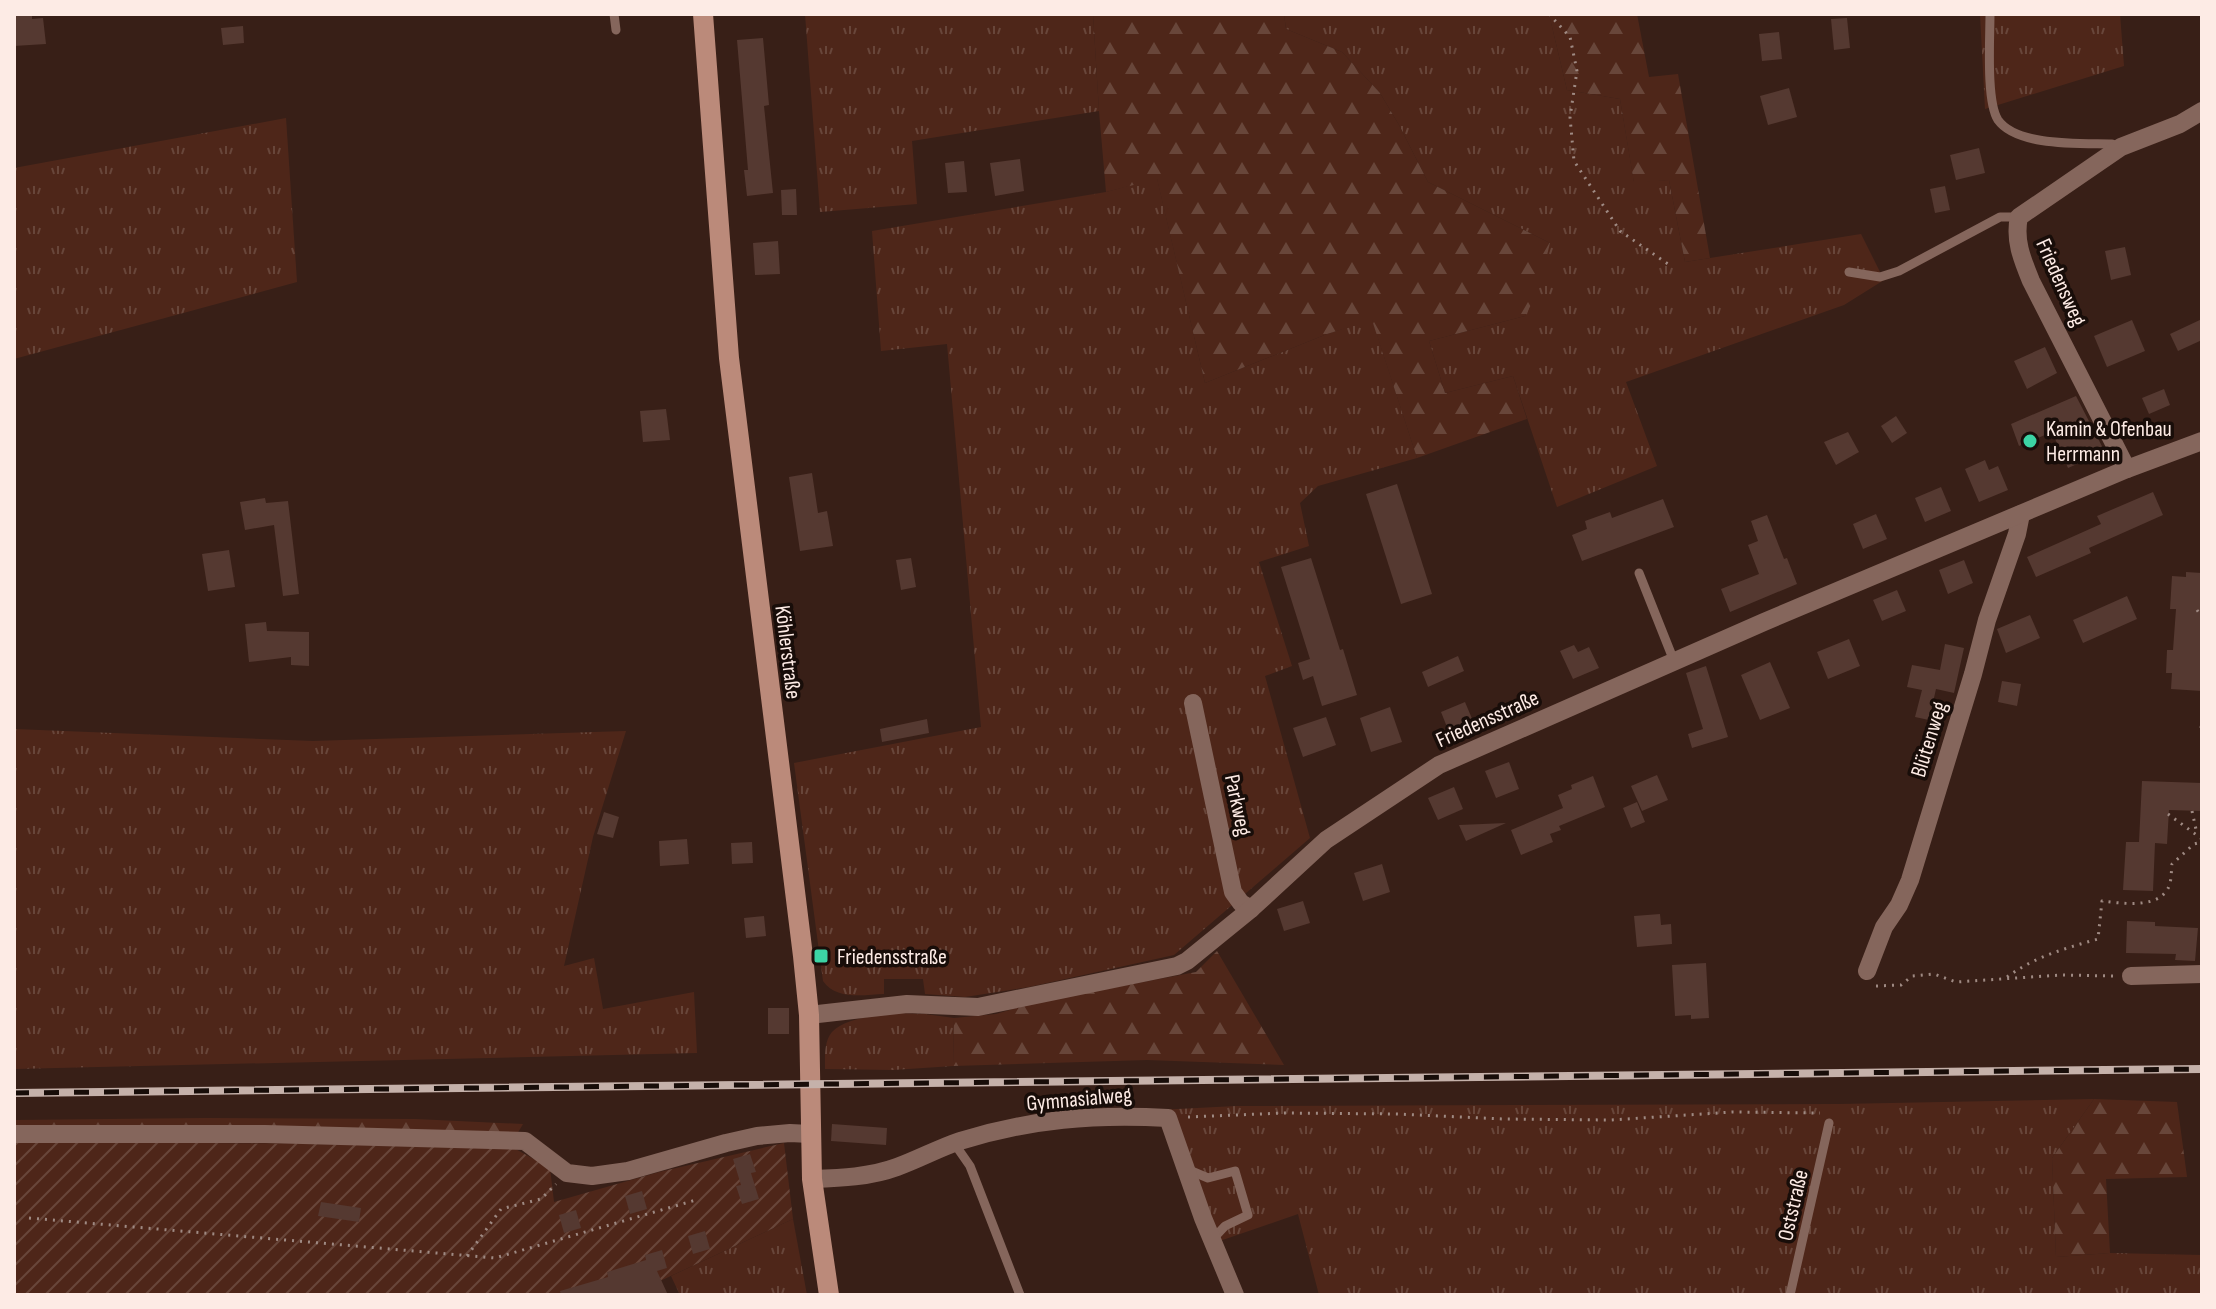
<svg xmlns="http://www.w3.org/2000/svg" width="2216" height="1309" font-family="'Sofia Sans Condensed',sans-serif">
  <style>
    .grass { fill: url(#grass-tufts) }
    .forest { fill: url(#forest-firs) }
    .garden { fill: url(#garden-furrows) }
    .building { fill: #553931 }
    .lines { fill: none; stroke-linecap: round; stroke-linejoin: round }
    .path { stroke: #9f8a83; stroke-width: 3; stroke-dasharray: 2 6; stroke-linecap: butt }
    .lane { stroke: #85665c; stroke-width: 9 }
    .street { stroke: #85665c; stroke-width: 18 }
    .secondary { stroke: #bb8a7a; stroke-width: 20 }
    .rail-casing { stroke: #c5b1aa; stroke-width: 8 }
    .rail { stroke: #180d09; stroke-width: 5; stroke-dasharray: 15; stroke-linecap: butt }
    .poi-dot { fill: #3cd4a4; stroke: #180d09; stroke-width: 3 }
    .labels { text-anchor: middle; stroke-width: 7; stroke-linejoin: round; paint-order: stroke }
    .street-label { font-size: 22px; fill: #fdebe5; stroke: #180d09 }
    .poi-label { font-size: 22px; fill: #fdebe5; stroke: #180d09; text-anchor: start }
  </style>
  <defs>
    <pattern id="grass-tufts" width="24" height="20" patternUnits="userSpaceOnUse" patternTransform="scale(2)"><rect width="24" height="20" fill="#4e2619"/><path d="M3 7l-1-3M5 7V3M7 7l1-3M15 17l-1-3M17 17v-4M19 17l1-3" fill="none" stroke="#68463a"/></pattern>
    <pattern id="forest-firs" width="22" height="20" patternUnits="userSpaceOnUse" patternTransform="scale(2)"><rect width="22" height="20" fill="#4e2619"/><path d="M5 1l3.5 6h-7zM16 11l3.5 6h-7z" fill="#68463a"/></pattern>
    <pattern id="garden-furrows" width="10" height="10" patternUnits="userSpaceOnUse" patternTransform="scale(2)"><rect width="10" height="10" fill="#4e2619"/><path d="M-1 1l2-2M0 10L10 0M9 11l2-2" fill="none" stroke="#68463a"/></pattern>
  </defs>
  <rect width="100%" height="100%" fill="#381f17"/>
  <g class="grass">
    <polygon points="805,14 1093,14 1099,111 912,141 917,204 820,212"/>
    <polygon points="1284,14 1549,14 1567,90 1620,99 1634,182 1669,180 1685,262 1861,234 1884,280 1844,305 1626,382 1657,466 1557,507 1513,376 1445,393 1429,341 1525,316 1550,243 1428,182 1399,125 1380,93 1342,52 1286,29"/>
    <polygon points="1980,14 2120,14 2124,66 1985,109"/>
    <polygon points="286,118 297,282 14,359 14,168"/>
    <path d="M 1157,178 L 1205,383 L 1327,334 L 1372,319 L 1417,458 L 1318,486 L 1300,503 L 1309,546 L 1259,562 L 1292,666 L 1265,676 L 1310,838 L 1174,955 L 1029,987 L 965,997 L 925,994 L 923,979 L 884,979 L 884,994 C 863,995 836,1000 823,981 L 794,763 L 981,727 L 947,344 L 881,351 L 872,231 L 1106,192 Z"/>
    <polygon points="14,729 313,741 626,731 593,837 564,966 594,958 603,1009 694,992 697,1053 14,1069"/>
    <path d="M 899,1013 L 925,1014 L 954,1018 L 953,1066 L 893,1070 L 825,1069 C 825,1057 824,1041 832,1032 C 846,1017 880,1015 899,1013 Z"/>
    <polygon points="2094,1099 2052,1158 2056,1257 2110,1253 2202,1255 2202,1295 1319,1295 1298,1214 1208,1245 1158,1110 1236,1106 1840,1104"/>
    <polygon points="793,1219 807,1295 680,1295 671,1276"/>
  </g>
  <g class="forest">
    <polygon points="1093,14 1284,14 1286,29 1342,52 1380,93 1399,125 1428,182 1550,243 1538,292 1525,316 1429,341 1445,393 1513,376 1527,419 1417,458 1372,320 1327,334 1205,383 1157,179 1106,192 1099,111"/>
    <polygon points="1549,14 1637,14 1649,77 1678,74 1710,258 1685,262 1669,180 1634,183 1620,99 1567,90"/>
    <polygon points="1217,951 1284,1065 1147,1060 953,1066 954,1018 996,1014 1037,1002 1196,972"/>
    <polygon points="2094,1099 2177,1102 2187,1177 2106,1179 2110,1253 2056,1257 2052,1158"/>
    <polygon points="206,1118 415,1119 523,1124 510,1146 14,1141 14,1120"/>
  </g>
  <polygon class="garden" points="14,1141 510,1146 550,1168 554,1202 659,1172 784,1143 793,1219 630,1295 14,1295"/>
  <g class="building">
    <polygon points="14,14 32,14 32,19 43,18 46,44 14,46"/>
    <polygon points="1847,18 1850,48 1834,50 1831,19"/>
    <polygon points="243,26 244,43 223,45 221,28"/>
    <polygon points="1779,32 1782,59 1762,61 1759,34"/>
    <polygon points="763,38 769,105 764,106 773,193 747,196 744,170 748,170 737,40"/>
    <polygon points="1789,88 1797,117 1768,125 1760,96"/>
    <polygon points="1979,148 1985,173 1956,180 1950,155"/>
    <polygon points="1020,159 1024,191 995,196 990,163"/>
    <polygon points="964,161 967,192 948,193 945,163"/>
    <polygon points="1945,186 1950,210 1935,213 1930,189"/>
    <polygon points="796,189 797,215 782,215 781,190"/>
    <polygon points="778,241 780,274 755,275 753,243"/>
    <polygon points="2125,247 2131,275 2111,280 2105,251"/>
    <polygon points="2202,319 2202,340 2178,351 2170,334"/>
    <polygon points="2132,320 2145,351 2107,367 2094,336"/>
    <polygon points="2045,347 2057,373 2027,389 2014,361"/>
    <polygon points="2164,389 2170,405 2149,414 2142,398"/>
    <polygon points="2076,396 2105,452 2068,468 2052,432 2019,446 2011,424"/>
    <polygon points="666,409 670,440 643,442 640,411"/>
    <polygon points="1896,416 1907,433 1892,443 1881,426"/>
    <polygon points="1848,432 1859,452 1836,465 1824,442"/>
    <polygon points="1985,460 1989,470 1998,466 2008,490 1979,502 1965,469"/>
    <polygon points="812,473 818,513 827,511 833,546 800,551 789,477"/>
    <polygon points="1397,484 1432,594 1401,604 1366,494"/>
    <polygon points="1941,487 1951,511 1925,522 1915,498"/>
    <polygon points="2153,492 2163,515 2089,548 2091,553 2036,577 2027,557 2101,524 2097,516"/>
    <polygon points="265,498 266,503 288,501 299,594 283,596 274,525 245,530 240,502"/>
    <polygon points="1663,499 1674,527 1582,561 1572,535 1587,529 1585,521 1610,512 1612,518"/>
    <polygon points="1876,514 1887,539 1863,549 1853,524"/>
    <polygon points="1767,515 1784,559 1787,558 1797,584 1730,612 1721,589 1759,574 1748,545 1758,541 1751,521"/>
    <polygon points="229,550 235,587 208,591 202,554"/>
    <polygon points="911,558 916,587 901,590 896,560"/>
    <polygon points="1311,558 1340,650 1343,649 1357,695 1322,706 1313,676 1303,680 1298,663 1310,659 1281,567"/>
    <polygon points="1964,560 1973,583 1948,594 1939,570"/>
    <polygon points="2186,572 2202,573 2202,691 2171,689 2172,673 2166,673 2167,650 2173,650 2176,609 2170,609 2172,576 2186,577"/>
    <polygon points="1897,590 1906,611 1882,621 1873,600"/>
    <polygon points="2127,596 2137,619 2083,643 2073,620"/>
    <polygon points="2030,615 2040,638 2006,653 1997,629"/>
    <polygon points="266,622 267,631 309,632 309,666 291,665 291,657 249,662 245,624"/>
    <polygon points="1849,639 1860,666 1828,679 1817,652"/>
    <polygon points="1945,644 1964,648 1954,693 1936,689 1929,720 1915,717 1922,690 1907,687 1912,665 1940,670"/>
    <polygon points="1574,645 1578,652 1589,647 1599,668 1573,679 1560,651"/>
    <polygon points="1458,656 1464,671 1428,687 1422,672"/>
    <polygon points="1770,662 1790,708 1760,720 1741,675"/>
    <polygon points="1706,666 1728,737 1692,748 1688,734 1703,729 1686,673"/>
    <polygon points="2002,681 2021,684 2017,706 1998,702"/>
    <polygon points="1465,702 1473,721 1449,732 1441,712"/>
    <polygon points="1390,707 1402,742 1371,752 1360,718"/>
    <polygon points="1326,717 1336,745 1303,757 1293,728"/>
    <polygon points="927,719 929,733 882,742 880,729"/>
    <polygon points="1509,762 1519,789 1496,798 1485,771"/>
    <polygon points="1657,775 1668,800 1642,811 1631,786"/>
    <polygon points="1593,776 1605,807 1559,826 1561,830 1550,834 1553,842 1521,855 1511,830 1563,808 1558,795 1572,789 1571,785"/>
    <polygon points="2142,781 2202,783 2202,811 2169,810 2167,844 2155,843 2153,891 2123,890 2126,842 2139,842"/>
    <polygon points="1454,787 1463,809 1438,820 1428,798"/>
    <polygon points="1637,802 1645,822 1631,828 1623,808"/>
    <polygon points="604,812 619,817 613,838 597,834"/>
    <polygon points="1506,823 1466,841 1459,825"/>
    <polygon points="687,839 689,864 660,866 659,841"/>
    <polygon points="752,842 753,863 732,864 731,843"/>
    <polygon points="1382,864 1390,892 1363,901 1354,873"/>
    <polygon points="1303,901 1310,923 1284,931 1277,909"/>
    <polygon points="1660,914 1661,925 1671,924 1672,944 1637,947 1634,916"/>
    <polygon points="764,916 766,936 746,938 744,918"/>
    <polygon points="2127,921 2155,922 2155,926 2198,928 2195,961 2175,960 2176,954 2126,953"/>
    <polygon points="1706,963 1709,1018 1691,1019 1691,1015 1675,1016 1672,965"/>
    <rect x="768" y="1008" width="21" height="26"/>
    <polygon points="832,1124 887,1128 886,1145 831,1141"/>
    <polygon points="750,1154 756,1172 751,1173 759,1199 742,1204 736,1186 741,1185 733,1159"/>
    <polygon points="642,1191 647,1209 630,1214 625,1196"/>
    <polygon points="321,1202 361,1208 359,1222 318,1216"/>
    <polygon points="576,1210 581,1228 564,1233 559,1215"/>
    <polygon points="705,1231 710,1249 693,1254 688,1236"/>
    <polygon points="662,1250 667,1268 657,1271 668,1295 561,1295 560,1291 608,1277 607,1272 646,1260 645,1255"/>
  </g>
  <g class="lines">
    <g class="path">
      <polyline points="1549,14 1570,37 1577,71 1570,117 1574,161 1620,231 1668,264"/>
      <polyline points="2197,610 2202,617"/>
      <polyline points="2201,728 2202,722"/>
      <polyline points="2192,811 2197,834"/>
      <polyline points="2168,814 2202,839"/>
      <path d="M 2007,977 C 2034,957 2066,948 2098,939 L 2102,901 C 2120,903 2155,909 2167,890 C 2172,883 2171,872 2172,864 L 2194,844 L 2202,842"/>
      <polyline points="1876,986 1901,985 1912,976 1934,974 1956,982 2061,975 2115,976"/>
      <polyline points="1188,1117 1284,1113 1397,1114 1503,1119 1611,1120 1733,1112 1820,1113"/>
      <polyline points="29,1218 495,1258 696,1200"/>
      <polyline points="467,1256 501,1209 541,1199 556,1184"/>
    </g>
    <g class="lane">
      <polyline points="614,14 616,30"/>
      <path d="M 1990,14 C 1990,38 1986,102 1998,120 C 2017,147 2083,143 2112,144 L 2121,147"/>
      <polyline points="1849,272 1880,277 1899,271 2000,217 2019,217"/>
      <polyline points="1639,573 1674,661"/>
      <polyline points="954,1143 970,1166 1020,1295"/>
      <polyline points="1189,1170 1208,1178 1235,1171 1248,1215 1225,1226 1212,1240"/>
      <polyline points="1790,1295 1829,1123"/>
    </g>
    <g class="street">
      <path d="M 2127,469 L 2031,281 C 2022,259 2014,240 2019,217 L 2121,147 L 2180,124 L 2202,111"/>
      <polyline points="1193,703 1233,892 1241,903 1251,909"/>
      <polyline points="1867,971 1884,927 1899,905 1910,880 1973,674 1987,620 2017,534 2021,514"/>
      <polyline points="2131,976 2202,974"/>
      <polyline points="809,1015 907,1004 978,1007 1177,966 1187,961 1251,909 1326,840 1439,765 1764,622 2127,469 2202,441"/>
      <polyline points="14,1134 265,1134 525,1141 567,1173 592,1176 628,1171 726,1143 757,1136 790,1133 810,1134"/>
      <path d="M 812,1179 C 841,1178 870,1177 897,1167 C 919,1159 939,1148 960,1141 C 1031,1119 1094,1114 1168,1118 L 1203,1218 L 1235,1295"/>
    </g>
    <polyline class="secondary" points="703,14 729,358 803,956 809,1015 812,1179 829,1295"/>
    <defs>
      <polyline id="rail" points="14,1093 2202,1069"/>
    </defs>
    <use href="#rail" class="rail-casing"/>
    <use href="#rail" class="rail"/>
  </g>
  <g class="poi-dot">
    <circle cx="2030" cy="441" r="8"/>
    <rect x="813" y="948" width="16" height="16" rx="4"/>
  </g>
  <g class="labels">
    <g class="street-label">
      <text transform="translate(2062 282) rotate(66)" y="8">Friedensweg</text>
      <text transform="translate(789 652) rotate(83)" y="8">Köhlerstraße</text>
      <text transform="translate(1487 718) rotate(-24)" y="8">Friedensstraße</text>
      <text transform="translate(1928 739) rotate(-73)" y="8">Blütenweg</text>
      <text transform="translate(1239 805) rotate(78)" y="8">Parkweg</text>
      <text transform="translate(1079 1098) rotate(-5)" y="8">Gymnasialweg</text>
      <text transform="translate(1792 1205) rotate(-77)" y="8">Oststraße</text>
    </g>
    <g class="poi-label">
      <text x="2046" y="436">Kamin &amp; Ofenbau<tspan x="2046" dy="25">Herrmann</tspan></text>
      <text x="837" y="964">Friedensstraße</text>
    </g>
  </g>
  <rect width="2216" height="1309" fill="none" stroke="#fdebe5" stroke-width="32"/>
</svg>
